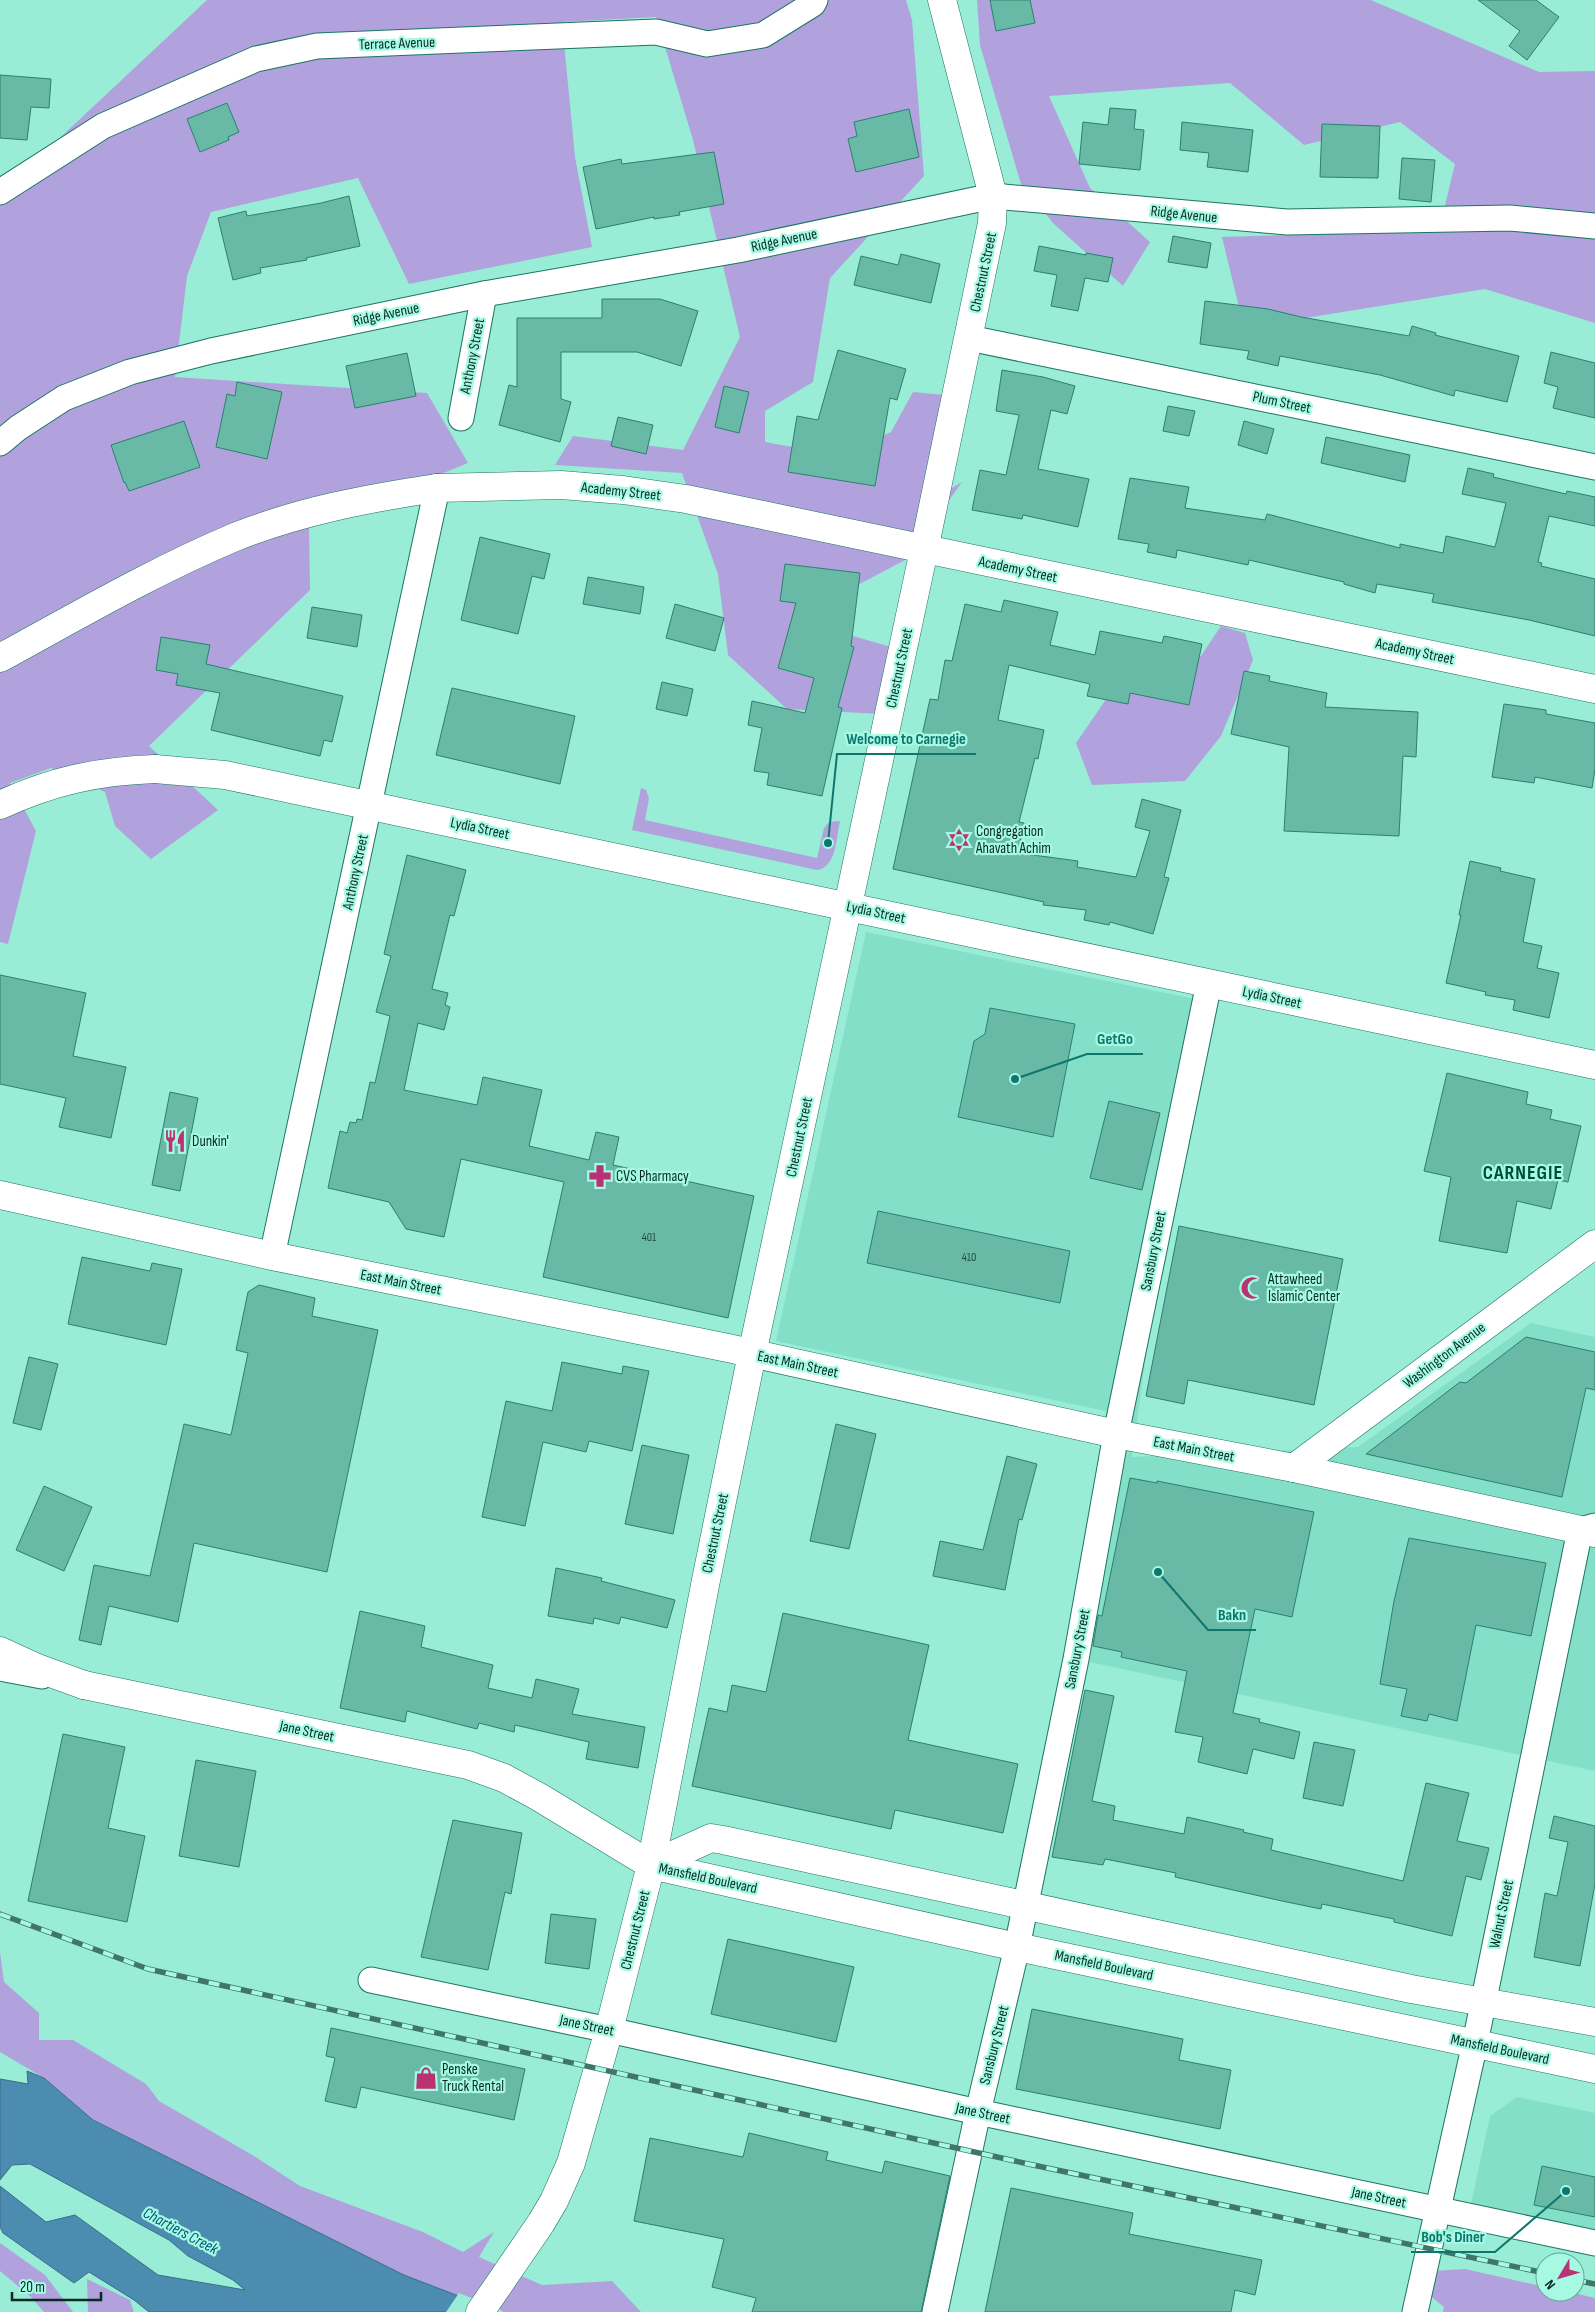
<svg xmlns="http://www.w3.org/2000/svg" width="1595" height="2312" font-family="'Sofia Sans Condensed',sans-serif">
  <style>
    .built { fill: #83dfc7 }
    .green { fill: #b1a2dd }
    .water { fill: #4c8cb0; stroke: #376f86 }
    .pier { fill: #99ecd6 }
    .building { fill: #68b9a5; stroke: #2b816f }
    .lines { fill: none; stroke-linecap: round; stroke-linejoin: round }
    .minor-casing { stroke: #1a7562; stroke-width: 27 }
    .tertiary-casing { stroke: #1a7562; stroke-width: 29 }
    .secondary-casing { stroke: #1a7562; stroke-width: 29 }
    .primary-casing { stroke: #1a7562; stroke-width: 29 }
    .motorway-casing { stroke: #1a7562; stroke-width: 29 }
    .minor { stroke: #fff; stroke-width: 25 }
    .tertiary { stroke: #fff; stroke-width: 28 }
    .secondary { stroke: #fff; stroke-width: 28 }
    .primary { stroke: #fff; stroke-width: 28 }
    .motorway { stroke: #fff; stroke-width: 28 }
    .rail-casing { stroke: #3f7669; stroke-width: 5.5 }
    .rail { stroke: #a6f9e3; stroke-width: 4; stroke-dasharray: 11; stroke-linecap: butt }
    .labels { text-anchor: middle; stroke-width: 4.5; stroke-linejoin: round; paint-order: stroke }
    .number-label { font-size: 12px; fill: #1f4e44 }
    .street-label { font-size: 15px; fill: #072b24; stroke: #a6f9e3 }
    .poi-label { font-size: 15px; fill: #072b24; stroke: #a6f9e3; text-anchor: start }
    .water-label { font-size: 16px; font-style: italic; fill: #00557a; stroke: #a6f9e3 }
    .district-label { font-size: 20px; font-weight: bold; letter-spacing: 1px; fill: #004a3c; stroke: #a6f9e3 }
    .leader { fill: none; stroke: #0f766e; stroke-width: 2 }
    .callout-dot { fill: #0f766e; stroke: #a6f9e3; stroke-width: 2 }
    .callout-label { font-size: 16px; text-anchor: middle; font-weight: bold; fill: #0f766e; stroke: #a6f9e3; stroke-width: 4.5; stroke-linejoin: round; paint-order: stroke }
  </style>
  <rect width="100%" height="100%" fill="#99ecd6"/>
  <g class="built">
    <polygon points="866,932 1195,999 1132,1457 1358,1447 1531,1323 1595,1337 1595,1771 1076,1659 1106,1411 776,1341"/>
    <polygon points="1517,2097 1595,2113 1595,2230 1471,2204 1490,2116"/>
  </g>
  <g class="green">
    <polygon points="207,0 906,0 912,20 924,176 830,278 813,382 765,411 765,442 841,456 891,432 913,392 944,395 922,506 962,482 907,559 793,619 895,648 881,714 787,709 728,655 718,574 682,473 555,465 573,436 683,450 740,337 693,140 656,17 562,22 575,157 592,247 409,284 358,178 211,212 187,276 175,377 427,393 468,463 309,528 310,590 149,746 218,810 151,859 115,826 105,792 51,768 10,783 36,831 8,944 0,942 0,194"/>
    <polygon points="977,0 1371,0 1539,72 1595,71 1595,323 1485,289 1244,328 1222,237 1439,230 1455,164 1400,122 1304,145 1230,83 1049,96 1090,188 1150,242 1123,286 1054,224 1021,184 980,45"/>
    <polygon points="1221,626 1245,633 1253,660 1221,736 1185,781 1092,785 1076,743 1118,682 1176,693"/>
    <path d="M 641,788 L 646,790 L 649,798 L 645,820 L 817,858 L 824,828 L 829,822 L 840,821 C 836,837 837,867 817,870 L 632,830 Z"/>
    <polygon points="0,1952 4,1982 39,2013 39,2040 73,2040 146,2084 159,2101 254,2156 300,2186 423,2232 463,2252 494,2232 479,2257 542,2285 612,2281 641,2312 500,2312 404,2275 93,2120 44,2078 0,2052"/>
    <polygon points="0,2243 45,2275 73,2312 44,2312 30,2296 0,2271"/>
    <polygon points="1465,2269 1545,2287 1545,2292 1570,2292 1595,2298 1595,2312 1443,2312 1444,2307 1429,2295 1432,2271"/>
    <polygon points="87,2279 130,2300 134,2312 88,2312"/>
  </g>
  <polygon class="water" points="27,2071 44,2078 93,2120 404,2275 500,2312 149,2312 134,2300 89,2272 74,2283 3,2233 0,2227 0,2186 46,2222 75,2215 158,2275 245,2290 233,2280 188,2256 169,2240 30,2164 12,2165 0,2180 0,2079 28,2084"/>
  <polygon class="pier" points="459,2293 501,2310 503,2312 446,2312"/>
  <g class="building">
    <polygon points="990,0 1030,0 1035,23 996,31"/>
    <polygon points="1478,0 1536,0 1559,17 1527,60 1509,46 1520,31"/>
    <polygon points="0,75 51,79 49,108 31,107 27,140 0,138"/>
    <polygon points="227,103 239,132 228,137 229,140 200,152 187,119"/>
    <polygon points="1110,108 1136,110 1134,129 1144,130 1140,170 1079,164 1083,122 1108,125"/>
    <polygon points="909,109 919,157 856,172 848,139 857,136 854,122"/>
    <polygon points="1182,122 1253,130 1248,172 1207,167 1209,153 1180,150"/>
    <polygon points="1322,124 1380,126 1378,178 1320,177"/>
    <polygon points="714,152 724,204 679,212 680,215 654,219 654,217 596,229 583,167 621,159 622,164"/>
    <polygon points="1402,158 1435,160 1431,202 1399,199"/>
    <polygon points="349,196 360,246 306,258 307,260 260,268 261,273 233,280 218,218 246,211 247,216 321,203"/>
    <polygon points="1173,236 1211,243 1207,268 1168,262"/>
    <polygon points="1039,246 1086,255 1086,253 1113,258 1108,282 1085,278 1078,311 1051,306 1057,275 1034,271"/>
    <polygon points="901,254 940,264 931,303 854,285 861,256 898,265"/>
    <polygon points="602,299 660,299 698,311 681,366 637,352 561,352 561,399 571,402 560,442 499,425 509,385 517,387 517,318 602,318"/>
    <polygon points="1205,301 1268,309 1301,317 1409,336 1412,326 1436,333 1435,335 1519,356 1507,402 1455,390 1454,396 1380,375 1280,356 1278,366 1247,359 1249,351 1200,344"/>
    <polygon points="838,350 906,369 897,400 890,398 875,486 788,472 797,416 818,420"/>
    <polygon points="1551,352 1595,363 1595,418 1553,408 1558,387 1544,383"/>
    <polygon points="407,353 416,396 355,408 346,366"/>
    <polygon points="1002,370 1043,377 1075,386 1067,414 1051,410 1038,469 1089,479 1078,527 1023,515 1022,519 972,510 980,470 1006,475 1019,415 996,411"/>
    <polygon points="237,382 282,392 267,459 216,447 227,394 235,396"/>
    <polygon points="724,386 749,392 739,433 715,427"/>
    <polygon points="1168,406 1195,411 1189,436 1163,431"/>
    <polygon points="618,417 653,425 646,454 611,446"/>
    <polygon points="184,421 200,467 129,491 125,482 124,483 111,445"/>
    <polygon points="1244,421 1274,429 1267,454 1238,445"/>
    <polygon points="1326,437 1410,455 1405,482 1321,463"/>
    <polygon points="1468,468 1494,474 1493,477 1566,494 1567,491 1595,497 1595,526 1549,516 1538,562 1542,563 1541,566 1595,579 1595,636 1529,620 1432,602 1434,594 1377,584 1375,593 1344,584 1344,582 1249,560 1248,565 1177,550 1176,558 1147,552 1149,544 1118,539 1130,478 1189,487 1185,508 1265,520 1267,514 1400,548 1400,544 1443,553 1446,536 1495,547 1506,503 1462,494"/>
    <polygon points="480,537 550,554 544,579 532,576 518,634 461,620"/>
    <polygon points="785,564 860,573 851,646 854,647 838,707 842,708 822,796 767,785 769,773 754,771 762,728 748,725 752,701 805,713 814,678 778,668 796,603 780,601"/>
    <polygon points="588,577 644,587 640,614 583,604"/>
    <polygon points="1004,600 1058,612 1050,645 1095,655 1100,631 1162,643 1164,636 1202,644 1189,705 1130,693 1128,704 1087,696 1090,684 1009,665 998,720 1044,730 1038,759 1035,758 1019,822 1024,823 1018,853 1078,861 1077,867 1136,877 1150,831 1135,827 1142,799 1181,810 1164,877 1169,878 1153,934 1110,922 1109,925 1084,920 1086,910 1043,905 1044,902 893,869 930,699 938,700 945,660 952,661 965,604 1001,612"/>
    <polygon points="675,604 724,618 715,651 666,638"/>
    <polygon points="312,607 362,615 357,647 307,638"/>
    <polygon points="161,637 210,645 206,664 343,696 332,742 324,740 320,756 211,730 220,693 176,685 178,674 156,670"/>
    <polygon points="1244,671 1270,676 1269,681 1327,693 1325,707 1418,712 1416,757 1403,756 1399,836 1284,831 1289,747 1231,734"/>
    <polygon points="662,682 693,689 687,716 656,709"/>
    <polygon points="452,688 575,716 560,784 436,755"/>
    <polygon points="1504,704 1546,710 1546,714 1595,723 1595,769 1592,788 1535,777 1534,783 1492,777"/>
    <polygon points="407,855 466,870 454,916 450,915 432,989 448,993 445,1005 450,1007 444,1030 418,1023 404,1090 477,1105 483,1077 542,1090 529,1146 589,1160 596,1132 619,1137 613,1165 754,1196 728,1318 543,1277 564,1182 461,1159 444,1237 406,1229 389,1202 328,1188 340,1131 347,1133 350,1122 356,1123 357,1119 362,1120 370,1082 375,1083 390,1016 376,1012 391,956 384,954"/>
    <polygon points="1470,861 1501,868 1500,871 1535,879 1523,942 1542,946 1537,968 1559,973 1549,1018 1513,1010 1515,1000 1485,995 1486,992 1446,983 1461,915 1459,915"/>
    <polygon points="0,975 86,993 73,1056 126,1067 111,1138 59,1127 66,1098 0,1084"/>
    <polygon points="990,1008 1075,1024 1053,1137 958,1117 974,1041 985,1034"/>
    <polygon points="1447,1073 1528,1092 1526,1104 1552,1110 1550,1119 1581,1126 1568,1182 1558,1180 1551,1209 1517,1201 1507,1253 1439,1241 1451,1177 1424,1171"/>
    <polygon points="170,1092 198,1098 180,1191 152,1185"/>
    <polygon points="1109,1101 1160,1113 1142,1190 1090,1178"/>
    <polygon points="878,1211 1070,1251 1060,1303 867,1263"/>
    <polygon points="1179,1226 1343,1259 1314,1405 1188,1380 1184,1404 1146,1396"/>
    <polygon points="82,1257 150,1271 152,1263 182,1269 166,1345 68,1324"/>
    <polygon points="259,1285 315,1298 312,1316 378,1330 327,1572 194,1543 178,1622 109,1606 101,1645 79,1640 94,1565 150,1576 184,1424 231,1435 248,1353 236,1350 248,1292"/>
    <polygon points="1526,1337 1595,1352 1595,1390 1586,1388 1562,1497 1366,1454 1460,1382 1466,1383"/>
    <polygon points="29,1357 58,1364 41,1430 13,1423"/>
    <polygon points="562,1362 622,1374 623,1366 649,1371 632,1451 589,1441 586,1452 543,1442 525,1526 482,1517 506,1401 552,1411"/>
    <polygon points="836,1424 876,1434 849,1549 810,1541"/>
    <polygon points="642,1445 689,1455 673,1534 625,1524"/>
    <polygon points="1007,1456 1037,1464 1022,1520 1019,1519 1005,1590 933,1576 940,1541 983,1550"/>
    <polygon points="1130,1478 1157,1483 1157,1481 1314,1512 1292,1617 1255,1609 1233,1713 1260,1719 1259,1722 1300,1732 1294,1759 1253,1749 1247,1774 1198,1762 1203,1737 1175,1732 1187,1671 1121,1657 1122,1652 1093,1646 1098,1615 1102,1616"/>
    <polygon points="44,1486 92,1507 64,1571 16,1550"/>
    <polygon points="1409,1538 1546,1563 1531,1636 1476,1625 1457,1721 1429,1714 1427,1721 1401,1716 1407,1689 1380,1684 1394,1601"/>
    <polygon points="556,1568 602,1578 601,1581 675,1600 667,1628 621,1617 619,1624 594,1618 593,1624 548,1616"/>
    <polygon points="360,1611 425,1626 421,1647 493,1665 488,1688 532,1698 536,1679 579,1689 572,1714 645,1727 638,1768 586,1759 589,1742 515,1725 514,1732 479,1723 477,1729 407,1711 405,1722 340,1708"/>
    <polygon points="783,1613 929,1645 908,1740 1018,1764 1003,1833 895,1810 891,1829 692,1786 709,1708 727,1712 732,1685 766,1692"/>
    <polygon points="1085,1690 1114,1696 1092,1801 1115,1806 1113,1820 1184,1834 1187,1817 1244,1830 1243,1832 1273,1839 1271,1850 1403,1881 1426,1783 1469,1793 1457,1841 1489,1848 1481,1880 1466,1876 1452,1936 1394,1922 1394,1919 1322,1904 1321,1909 1282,1901 1175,1877 1176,1873 1105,1859 1103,1865 1052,1857"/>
    <polygon points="63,1734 125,1747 108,1828 145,1836 127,1922 28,1901"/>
    <polygon points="1314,1742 1355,1750 1343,1806 1303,1798"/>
    <polygon points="196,1760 256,1771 239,1867 179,1856"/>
    <polygon points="1554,1816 1595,1826 1595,1884 1580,1966 1534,1957 1545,1893 1557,1896 1568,1842 1549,1838"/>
    <polygon points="453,1820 522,1833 511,1894 505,1892 488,1970 421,1957"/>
    <polygon points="551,1914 596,1919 589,1969 545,1963"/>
    <polygon points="728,1939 854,1967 836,2042 711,2014"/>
    <polygon points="1032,2009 1183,2039 1179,2060 1231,2070 1220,2129 1016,2089"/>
    <polygon points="331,2028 525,2069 514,2120 361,2087 356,2108 325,2101 335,2058 326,2056"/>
    <polygon points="749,2133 828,2152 826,2160 882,2173 885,2161 950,2176 921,2312 752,2312 756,2298 712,2287 724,2239 634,2221 650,2138 743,2157"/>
    <polygon points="1542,2166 1595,2177 1595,2217 1534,2205"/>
    <polygon points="1011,2188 1133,2213 1129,2234 1262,2260 1255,2295 1235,2290 1231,2312 985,2312"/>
  </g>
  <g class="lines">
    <defs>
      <g id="minor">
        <polyline points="0,192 103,126 256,59 317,46 656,32 707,44 763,35 813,4 815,0"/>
        <polyline points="969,338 1595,467"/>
        <polyline points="461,418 484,294"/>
        <polyline points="0,443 18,428 64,398 130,372 211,351 484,294 738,250 993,196 1287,222 1510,218 1595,226"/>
        <polyline points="272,1256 437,488"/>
        <polyline points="0,1668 42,1676"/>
        <polyline points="371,1980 609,2030 978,2112 1595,2243"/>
        <polyline points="935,2312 978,2112 1017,1947 1076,1659 1116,1434 1209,983"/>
        <polyline points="1415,2312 1475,2043 1580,1530 1595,1526"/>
      </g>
      <g id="tertiary">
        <polyline points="924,550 992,223 993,196 942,0"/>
        <polyline points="480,2312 541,2223 554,2201 571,2163 609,2030 651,1865"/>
      </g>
      <g id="secondary">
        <polyline points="0,1195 272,1256 728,1348 1116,1434 1294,1468"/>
        <polyline points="84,1685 468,1765 504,1778 539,1797 651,1865 1017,1947 1595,2069"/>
        <polyline points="651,1865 706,1580 752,1354 924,550"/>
        <polyline points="651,1865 711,1838 723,1840 1411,1989 1595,2022"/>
      </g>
      <g id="primary">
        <polyline points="437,488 561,485 623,490 686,499 1595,689"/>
        <polyline points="155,769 225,775 1595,1065"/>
        <polyline points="1294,1468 1595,1244"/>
        <polyline points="1294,1468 1595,1533"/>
      </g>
      <g id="motorway">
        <path d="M 0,658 C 77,616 154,571 235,537 C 300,511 369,498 437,488"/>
        <path d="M 0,805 C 52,781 98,771 155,769"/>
        <polyline points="0,1651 37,1668 84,1685"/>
      </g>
    </defs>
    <use href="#minor" class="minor-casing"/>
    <use href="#tertiary" class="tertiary-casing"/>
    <use href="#secondary" class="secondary-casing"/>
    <use href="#primary" class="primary-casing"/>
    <use href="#motorway" class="motorway-casing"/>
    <use href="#minor" class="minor"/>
    <use href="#tertiary" class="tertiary"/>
    <use href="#secondary" class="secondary"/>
    <use href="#primary" class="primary"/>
    <use href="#motorway" class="motorway"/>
    <defs>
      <g id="rail">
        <polyline points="0,1914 148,1969 1033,2165 1545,2273"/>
        <polyline points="1575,2280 1595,2284"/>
      </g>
    </defs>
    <use href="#rail" class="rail-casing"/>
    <use href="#rail" class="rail"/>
  </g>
  <defs>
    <symbol id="synagogue-bare" viewBox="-9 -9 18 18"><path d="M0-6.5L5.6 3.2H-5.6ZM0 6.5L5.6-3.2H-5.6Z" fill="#b93273" stroke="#a6f9e3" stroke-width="2.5" paint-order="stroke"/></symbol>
    <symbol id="restaurant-bare" viewBox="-9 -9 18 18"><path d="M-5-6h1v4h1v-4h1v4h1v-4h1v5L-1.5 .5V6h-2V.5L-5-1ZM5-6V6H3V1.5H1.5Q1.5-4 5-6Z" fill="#b93273" stroke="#a6f9e3" stroke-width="2.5" paint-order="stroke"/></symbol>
    <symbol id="pharmacy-bare" viewBox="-9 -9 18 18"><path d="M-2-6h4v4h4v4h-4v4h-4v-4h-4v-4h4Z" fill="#b93273" stroke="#a6f9e3" stroke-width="2.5" paint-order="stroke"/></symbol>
    <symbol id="mosque-bare" viewBox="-9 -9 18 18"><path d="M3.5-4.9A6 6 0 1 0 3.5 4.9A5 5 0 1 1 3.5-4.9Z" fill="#b93273" stroke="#a6f9e3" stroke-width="2.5" paint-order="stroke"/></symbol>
    <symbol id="shop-bare" viewBox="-9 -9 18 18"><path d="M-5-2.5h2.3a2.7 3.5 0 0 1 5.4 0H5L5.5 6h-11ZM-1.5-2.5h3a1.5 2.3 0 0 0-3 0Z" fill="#b93273" stroke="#a6f9e3" stroke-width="2.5" paint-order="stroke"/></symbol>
  </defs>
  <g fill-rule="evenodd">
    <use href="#synagogue-bare" x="943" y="824" width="32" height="32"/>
    <use href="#restaurant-bare" x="159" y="1125" width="32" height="32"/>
    <use href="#pharmacy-bare" x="584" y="1160" width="32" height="32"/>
    <use href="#mosque-bare" x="1236" y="1272" width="32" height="32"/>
    <use href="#shop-bare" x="410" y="2062" width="32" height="32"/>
  </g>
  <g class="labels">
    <g class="number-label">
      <text x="649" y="1241">401</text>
      <text x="969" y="1261">410</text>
    </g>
    <g class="street-label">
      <text transform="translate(397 43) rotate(-2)" y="5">Terrace Avenue</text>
      <text transform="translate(1184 214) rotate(6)" y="5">Ridge Avenue</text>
      <text transform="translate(784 240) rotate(-12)" y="5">Ridge Avenue</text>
      <text transform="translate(983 272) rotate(-78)" y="5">Chestnut Street</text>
      <text transform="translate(386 314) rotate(-12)" y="5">Ridge Avenue</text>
      <text transform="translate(472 356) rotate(-79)" y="5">Anthony Street</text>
      <text transform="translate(1282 402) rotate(12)" y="5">Plum Street</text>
      <text transform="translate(621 491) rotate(6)" y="5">Academy Street</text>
      <text transform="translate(1018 569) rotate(12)" y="5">Academy Street</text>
      <text transform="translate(1415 651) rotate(12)" y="5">Academy Street</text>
      <text transform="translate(899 668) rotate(-78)" y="5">Chestnut Street</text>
      <text transform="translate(480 828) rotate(12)" y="5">Lydia Street</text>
      <text transform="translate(355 872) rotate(-78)" y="5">Anthony Street</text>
      <text transform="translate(876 912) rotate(12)" y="5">Lydia Street</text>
      <text transform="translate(1272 997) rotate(12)" y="5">Lydia Street</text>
      <text transform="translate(799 1137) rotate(-78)" y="5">Chestnut Street</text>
      <text transform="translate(1153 1251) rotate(-79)" y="5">Sansbury Street</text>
      <text transform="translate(401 1282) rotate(11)" y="5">East Main Street</text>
      <text transform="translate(1444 1355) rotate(-37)" y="5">Washington Avenue</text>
      <text transform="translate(798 1364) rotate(12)" y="5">East Main Street</text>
      <text transform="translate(1194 1449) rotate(11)" y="5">East Main Street</text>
      <text transform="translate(715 1533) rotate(-78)" y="5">Chestnut Street</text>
      <text transform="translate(1077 1649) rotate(-79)" y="5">Sansbury Street</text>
      <text transform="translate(307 1731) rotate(12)" y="5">Jane Street</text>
      <text transform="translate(708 1878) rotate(12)" y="5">Mansfield Boulevard</text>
      <text transform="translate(1501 1914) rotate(-78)" y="5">Walnut Street</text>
      <text transform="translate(635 1930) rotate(-76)" y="5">Chestnut Street</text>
      <text transform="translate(1104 1965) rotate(12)" y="5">Mansfield Boulevard</text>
      <text transform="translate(587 2025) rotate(12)" y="5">Jane Street</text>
      <text transform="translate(994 2045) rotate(-76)" y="5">Sansbury Street</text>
      <text transform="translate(1500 2049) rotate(12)" y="5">Mansfield Boulevard</text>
      <text transform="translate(983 2113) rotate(12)" y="5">Jane Street</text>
      <text transform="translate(1379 2197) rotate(12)" y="5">Jane Street</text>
    </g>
    <g class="poi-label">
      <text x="976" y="836">Congregation<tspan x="976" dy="17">Ahavath Achim</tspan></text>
      <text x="192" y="1146">Dunkin'</text>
      <text x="616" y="1181">CVS Pharmacy</text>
      <text x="1268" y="1284">Attawheed<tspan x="1268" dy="17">Islamic Center</tspan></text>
      <text x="442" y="2074">Penske<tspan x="442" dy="17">Truck Rental</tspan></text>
    </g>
    <g class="water-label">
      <text transform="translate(181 2230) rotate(28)" y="6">Chartiers Creek</text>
    </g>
    <g class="district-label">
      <text x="1523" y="1179">CARNEGIE</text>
    </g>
  </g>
  <path class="leader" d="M828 843L837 754H976M1015 1079L1087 1054H1143M1158 1572L1208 1630H1256M1566 2191L1495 2252H1411"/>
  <g class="callout-dot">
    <circle cx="828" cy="843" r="5"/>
    <circle cx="1015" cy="1079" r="5"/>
    <circle cx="1158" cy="1572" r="5"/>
    <circle cx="1566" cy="2191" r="5"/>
  </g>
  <g class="callout-label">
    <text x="906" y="744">Welcome to Carnegie</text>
    <text x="1115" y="1044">GetGo</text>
    <text x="1232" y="1620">Bakn</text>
    <text x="1453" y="2242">Bob's Diner</text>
  </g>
  <g transform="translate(1560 2277) rotate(232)"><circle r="24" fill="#a6f9e3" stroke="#66a797"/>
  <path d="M0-4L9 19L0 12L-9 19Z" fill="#b93273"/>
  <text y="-8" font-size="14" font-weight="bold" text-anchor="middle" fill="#072b24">N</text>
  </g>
  <path d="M12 2292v8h89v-8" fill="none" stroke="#072b24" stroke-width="2.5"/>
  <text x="20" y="2292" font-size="15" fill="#072b24" stroke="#a6f9e3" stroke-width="4" paint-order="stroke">20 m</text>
</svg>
